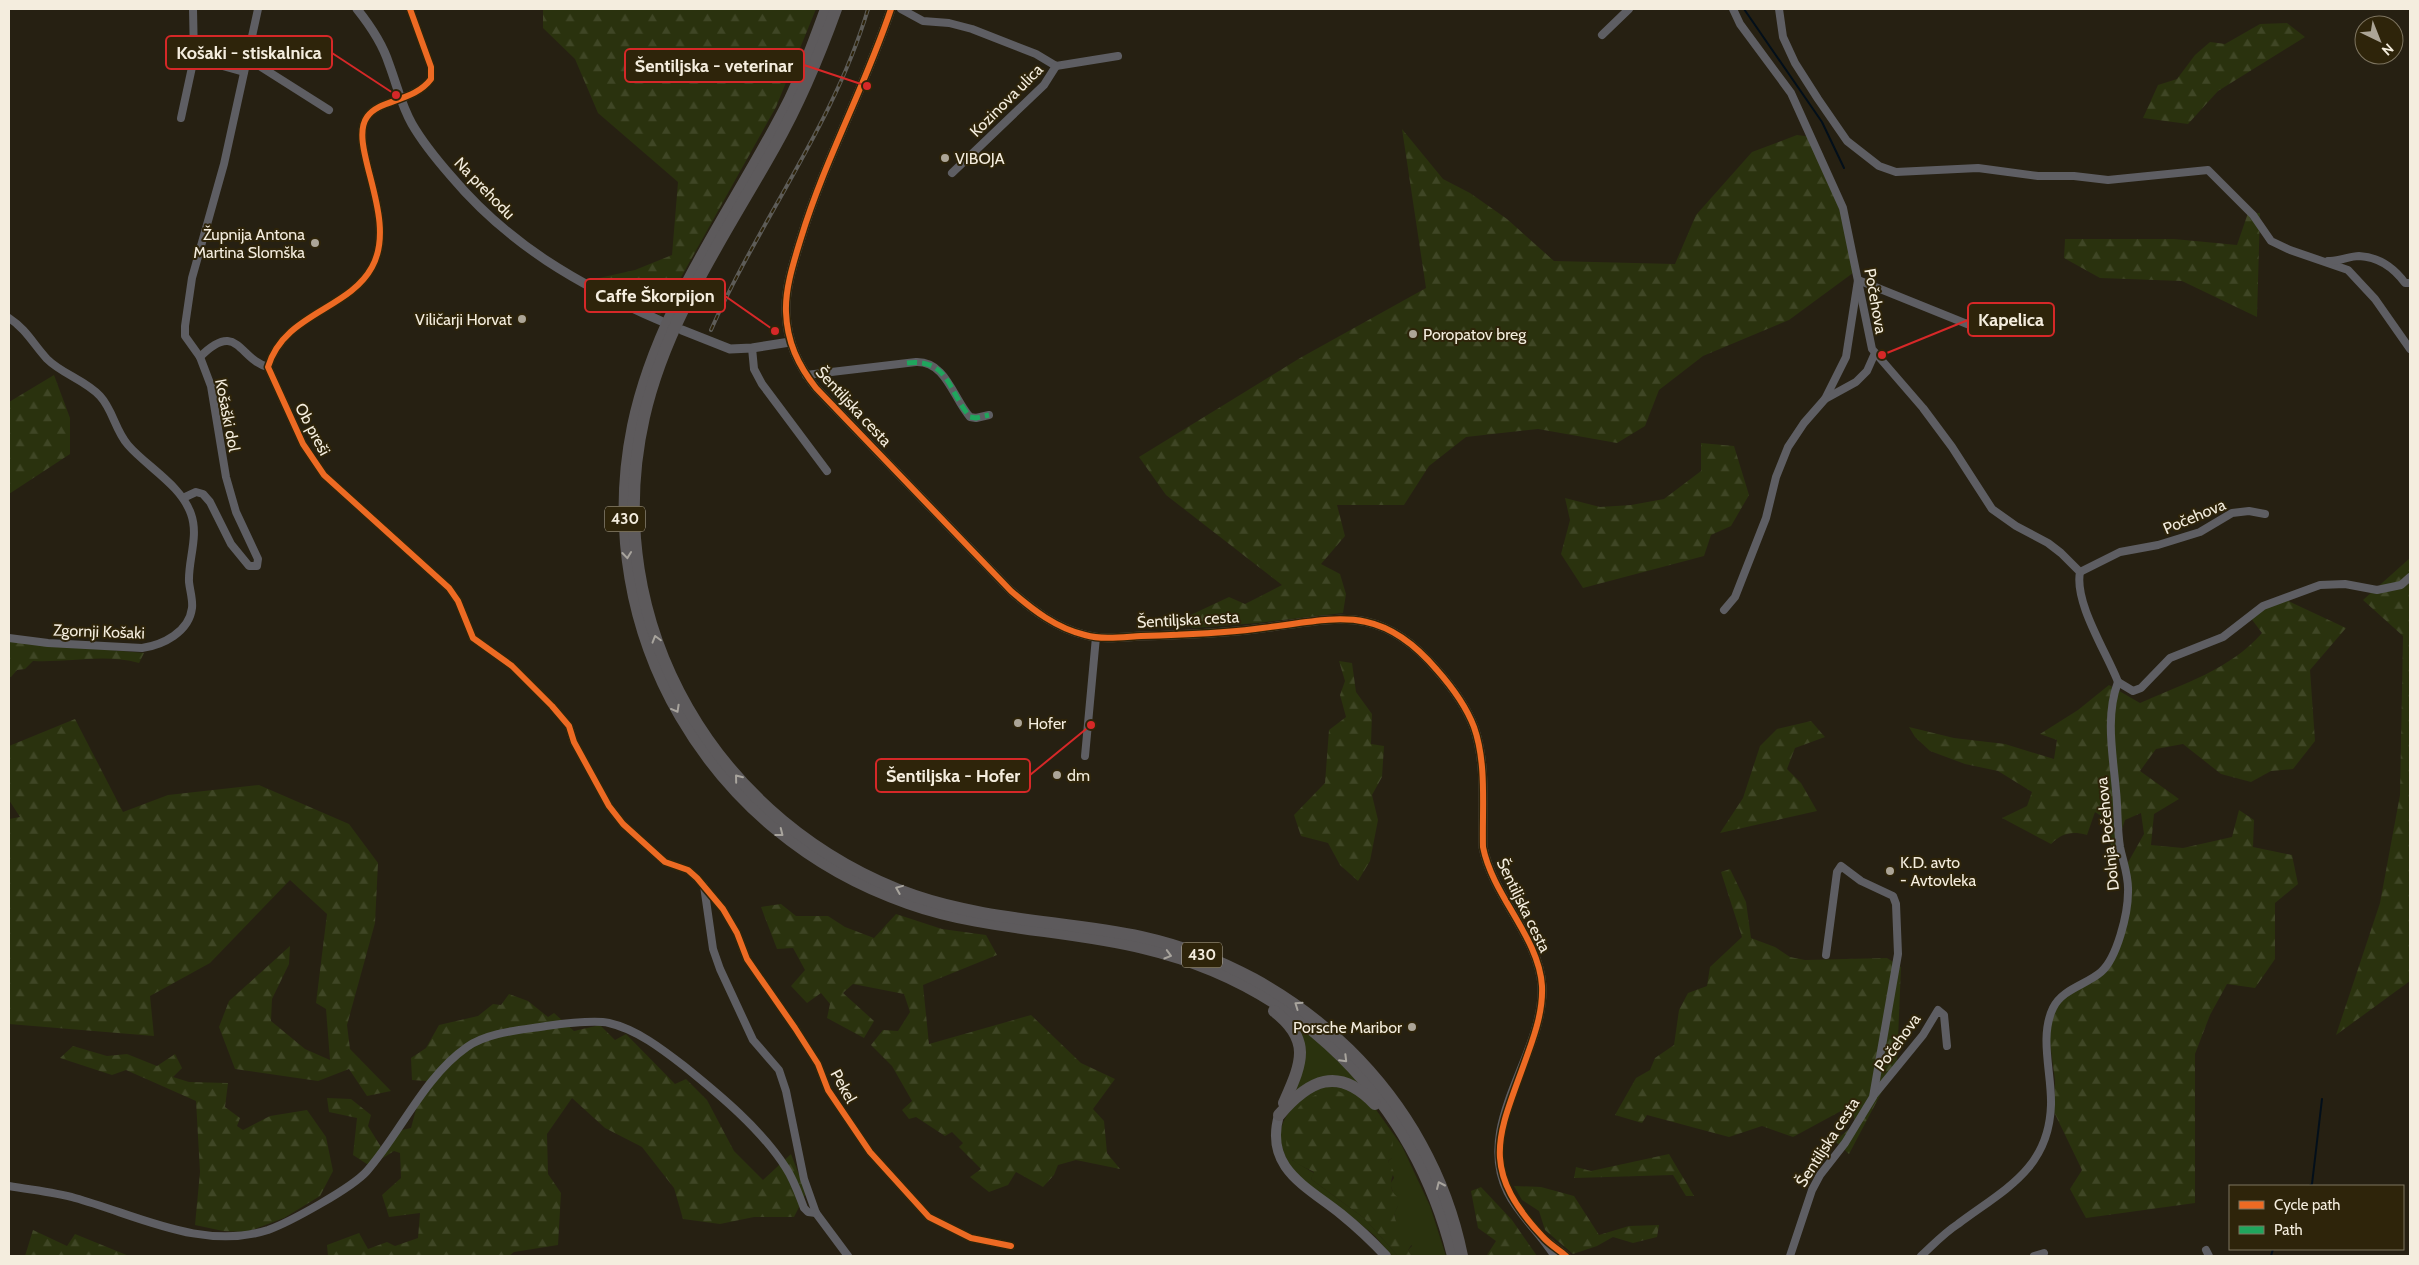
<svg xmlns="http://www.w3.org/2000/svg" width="2419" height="1265" font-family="Cabin,sans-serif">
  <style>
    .green { fill: #2a320e }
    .forest { fill: url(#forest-firs) }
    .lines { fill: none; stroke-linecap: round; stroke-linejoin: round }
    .stream { stroke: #030f1a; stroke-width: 2 }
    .minor { stroke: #5e5e63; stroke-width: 8 }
    .tertiary { stroke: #5e5e63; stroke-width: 9 }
    .secondary { stroke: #616064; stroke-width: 10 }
    .trunk { stroke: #5d5a5c; stroke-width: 12 }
    .rail-casing { stroke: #5d5c58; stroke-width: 4 }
    .rail { stroke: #2e240a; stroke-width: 2; stroke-dasharray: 5.5; stroke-linecap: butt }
    .quiet { stroke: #20a55d; stroke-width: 5; stroke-dasharray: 10 5; stroke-linecap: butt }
    .cycleway-casing { stroke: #2e240a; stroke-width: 9 }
    .cycleway { stroke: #ed6a23; stroke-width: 6 }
    .oneway { stroke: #a8a49d }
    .poi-dot { fill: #aca597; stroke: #2e240a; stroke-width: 2 }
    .labels { text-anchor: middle; stroke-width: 4; stroke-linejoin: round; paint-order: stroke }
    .shield { fill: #2e240a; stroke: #b9b19e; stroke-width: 1 }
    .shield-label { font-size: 15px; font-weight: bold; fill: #f4edde }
    .street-label { font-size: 16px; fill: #f4edde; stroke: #2e240a }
    .poi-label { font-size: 16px; fill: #f4edde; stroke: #2e240a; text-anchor: start }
    .leader { fill: none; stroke: #d62828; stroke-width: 2 }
    .callout-dot { fill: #d62828; stroke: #2e240a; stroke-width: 2 }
    .callout { fill: #2e240a; stroke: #d62828; stroke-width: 2 }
    .callout-label { font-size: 18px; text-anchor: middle; font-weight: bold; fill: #f4edde }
  </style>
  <defs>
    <pattern id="forest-firs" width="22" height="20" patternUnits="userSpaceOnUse" patternTransform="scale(1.25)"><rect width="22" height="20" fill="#2a320e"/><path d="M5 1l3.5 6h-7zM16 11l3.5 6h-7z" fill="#3f4625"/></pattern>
  </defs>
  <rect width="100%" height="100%" fill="#262012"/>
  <g class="green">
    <polygon points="1292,1020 1332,1053 1366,1089 1343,1080 1291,1097 1300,1075"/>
    <path d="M 1341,1085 L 1372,1104 L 1402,1146 L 1430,1206 L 1446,1256 L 1412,1256 L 1408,1250 L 1412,1246 L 1397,1228 L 1394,1213 L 1398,1206 L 1390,1184 L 1394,1178 L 1388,1161 L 1392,1158 L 1392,1150 L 1375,1118 L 1292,1160 L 1314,1173 L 1311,1179 L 1364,1218 L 1398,1256 L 1392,1256 L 1375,1236 L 1352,1217 L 1299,1177 C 1276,1149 1272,1123 1302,1099 C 1307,1096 1312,1089 1318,1087 C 1324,1085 1334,1086 1341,1085 Z"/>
  </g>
  <g class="forest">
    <polygon points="543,9 816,9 776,107 660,315 599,278 635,270 672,255 678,182 598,113 575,59 543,28"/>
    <polygon points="2287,23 2305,37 2218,91 2188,124 2143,118 2158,85 2177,79 2195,55 2210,42 2225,44 2260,24"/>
    <polygon points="1402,129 1443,179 1470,193 1507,219 1554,261 1675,264 1696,215 1752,152 1797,135 1812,137 1843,206 1857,270 1789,320 1703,356 1659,390 1645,426 1617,443 1538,429 1466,437 1429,466 1404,505 1337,505 1345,536 1321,564 1340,574 1346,594 1343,613 1258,623 1193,628 1180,620 1229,597 1245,604 1282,585 1166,495 1139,457 1300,358 1426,288"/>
    <polygon points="2248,213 2260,213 2257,317 2182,281 2100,278 2064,258 2065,239 2174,239 2237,245"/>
    <polygon points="54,375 70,418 70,454 9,494 9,402"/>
    <polygon points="1701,443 1734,446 1749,495 1731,526 1711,535 1704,556 1583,588 1561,554 1570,520 1565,498 1600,507 1631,505 1664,499 1701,471"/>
    <polygon points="2410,558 2410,981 2336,1035 2380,903 2400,795 2403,636 2363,600"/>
    <path d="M 2286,600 L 2346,628 L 2310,670 L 2315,741 L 2293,769 L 2271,771 L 2251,782 L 2221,774 L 2183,744 L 2156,749 L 2140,771 L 2179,799 L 2154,814 L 2151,845 L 2183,848 L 2232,837 L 2239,810 L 2254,820 L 2253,847 L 2292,855 L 2298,884 L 2275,903 L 2275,959 L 2255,988 L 2227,984 L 2210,1015 L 2195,1054 L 2195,1203 L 2086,1218 L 2070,1189 L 2082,1170 L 2054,1112 L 2055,1080 L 2048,1028 L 2055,1007 L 2063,997 L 2102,973 L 2125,919 L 2126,866 L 2144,834 L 2141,813 L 2125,820 L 2115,851 L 2106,837 L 2106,819 L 2095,812 L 2087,835 C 2071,831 2063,833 2051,844 L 2002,818 L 2027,806 L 2032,792 L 1998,771 L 1965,764 L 1930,751 L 1915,737 L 1909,727 L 1954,738 L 2005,744 L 2054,759 L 2057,740 L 2040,734 L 2078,710 L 2109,685 L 2140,703 C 2183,684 2231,669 2262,633 L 2250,617 L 2268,607 Z"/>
    <path d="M 9,641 L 144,653 L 139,663 C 104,653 67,663 33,661 L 25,669 L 17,670 L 11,677 L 9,677 Z"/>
    <polygon points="1339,661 1352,663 1356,692 1372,714 1371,744 1384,746 1382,777 1372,795 1378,820 1370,861 1358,881 1340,865 1328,843 1301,836 1294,815 1325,783 1329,730 1346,717 1340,695 1345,681"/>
    <polygon points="75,719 123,812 168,795 259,785 349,824 378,863 375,923 347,1025 350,1049 391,1091 367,1096 349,1069 318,1081 235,1069 219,1027 229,1001 290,946 289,964 272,999 271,1021 305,1049 330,1060 326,1009 316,1003 327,914 290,880 210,963 150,996 154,1036 9,1024 9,819 20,817 9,800 9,746"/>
    <polygon points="1811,721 1825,737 1795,748 1787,769 1801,783 1817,811 1720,833 1743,798 1760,746 1777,729"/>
    <polygon points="1730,869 1746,902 1751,938 1775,947 1790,957 1805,960 1887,958 1901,967 1897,1063 1849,1154 1835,1141 1855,1124 1852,1105 1793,1137 1762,1126 1729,1137 1647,1115 1642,1123 1615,1115 1636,1078 1650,1070 1655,1058 1674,1045 1679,1010 1688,993 1707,986 1710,967 1742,937 1721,872"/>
    <polygon points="781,904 796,916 828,916 845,927 874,938 896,914 942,929 986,935 997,955 923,985 929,1044 1031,1015 1081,1063 1115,1079 1093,1109 1104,1121 1107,1153 1120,1169 1076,1160 1058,1165 1054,1175 1043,1187 1016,1172 1008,1185 989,1192 970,1177 981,1169 959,1147 963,1143 952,1132 945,1136 916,1117 909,1119 902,1110 912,1101 892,1066 871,1045 883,1030 898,1031 910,1012 904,994 853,984 843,993 874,1021 864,1038 827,1018 830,1004 821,993 807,1003 791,986 805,970 793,948 777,949 761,907"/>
    <polygon points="509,994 528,1001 548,1017 554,1013 574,1031 600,1025 615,1040 626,1034 675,1084 686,1079 707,1100 734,1151 763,1180 791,1154 806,1193 794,1217 754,1217 720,1224 683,1219 674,1188 642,1147 605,1128 572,1098 547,1134 548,1174 561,1193 558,1245 514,1252 509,1256 328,1256 327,1245 359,1233 368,1249 387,1242 395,1246 418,1238 420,1213 389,1217 382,1195 401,1178 400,1153 394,1151 370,1166 353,1155 357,1118 329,1112 327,1098 351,1099 371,1115 368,1126 381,1147 402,1130 411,1128 419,1098 427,1089 426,1081 412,1080 411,1058 426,1048 439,1025 478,1016 493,1004 501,1005"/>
    <polygon points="73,1046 107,1056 127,1054 157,1066 175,1054 182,1068 173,1077 189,1082 228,1083 225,1107 240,1118 237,1126 243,1130 270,1116 307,1110 326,1137 333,1171 320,1196 284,1218 247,1232 223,1231 195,1225 200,1172 196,1101 126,1070 112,1075 60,1058"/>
    <path d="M 1338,1091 L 1362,1102 L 1370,1109 L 1368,1115 L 1375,1118 L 1393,1139 L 1392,1158 L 1388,1161 L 1394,1172 C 1390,1181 1389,1192 1399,1198 L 1398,1206 L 1394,1214 C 1397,1227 1401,1235 1414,1241 L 1408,1250 L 1412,1256 L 1398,1256 L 1364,1218 L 1311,1179 L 1314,1172 C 1307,1168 1295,1164 1291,1158 C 1279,1139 1291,1110 1308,1099 C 1317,1093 1328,1092 1338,1091 Z"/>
    <polygon points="1669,1154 1694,1196 1686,1196 1673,1175 1574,1178 1576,1167 1591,1171"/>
    <polygon points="1514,1186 1541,1187 1574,1196 1599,1235 1629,1226 1659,1225 1657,1237 1633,1243 1613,1237 1597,1246 1573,1254 1545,1230 1539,1211 1522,1200"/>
    <polygon points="1481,1187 1512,1220 1537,1256 1487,1255 1496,1241 1478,1228 1471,1191"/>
    <polygon points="33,1230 67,1246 75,1234 129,1256 25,1256"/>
  </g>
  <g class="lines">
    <g class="stream">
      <polyline points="1744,9 1822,122 1844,168"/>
      <polyline points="2309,1186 2312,1184 2322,1099"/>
      <polyline points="2271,1256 2273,1249"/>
    </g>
    <g class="minor">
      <polyline points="193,9 194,58 244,72"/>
      <path d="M 410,9 L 431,67 L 431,79 C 414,102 379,99 367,117 C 347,145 399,218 372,267 C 349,310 284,313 268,367 L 303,444 L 324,475 L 449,588 L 458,601 L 473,638 L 512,666 L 552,706 L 569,726 L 574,742 L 609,806 L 623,824 L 665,862 L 688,870 L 697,878 L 723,909 L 737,933 L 747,959 L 795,1028 L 818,1064 L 828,1090 L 870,1152 L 929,1217 L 971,1238 L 1011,1246"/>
      <polyline points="901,9 923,21 949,23 972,29 1036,54 1056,66 1118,56"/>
      <path d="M 1733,9 L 1740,24 L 1791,93 L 1843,208 L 1872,349 L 1923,408 L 1952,447 L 1992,509 L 2016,526 L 2048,543 L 2061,553 L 2080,572 C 2074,603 2107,653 2118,682 L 2133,691 L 2141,688 L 2170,658 L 2223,637 L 2263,606 L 2320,585 L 2345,584 L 2377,590 L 2401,585 L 2410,577"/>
      <polyline points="1779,9 1783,37 1795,63 1818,99 1847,141 1879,166 1896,172 1978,168 2038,176 2074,176 2108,180 2208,170 2253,215 2271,241 2290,250 2348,270 2375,299 2410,349"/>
      <polyline points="1602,35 1629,9"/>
      <polyline points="247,58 329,110"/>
      <polyline points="181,118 194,58"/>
      <polyline points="952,173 1044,85 1056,66"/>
      <path d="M 2328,261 C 2339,262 2349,256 2359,256 C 2379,257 2394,268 2405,283 L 2410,283"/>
      <path d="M 9,318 C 26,329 34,345 47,359 C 62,374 85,380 100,396 C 113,410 115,430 128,445 C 147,467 181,485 191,514 C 199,536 188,560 189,582 C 190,591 193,600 192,608 C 189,632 163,645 142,648 L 48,643 L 9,638"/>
      <polyline points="752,348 754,369 762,384 827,471"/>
      <path d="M 200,357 C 238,319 239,360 268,367"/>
      <path d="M 806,375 L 916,362 C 946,361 953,398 970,417 L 976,418 L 989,415"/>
      <polyline points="1825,399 1846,357 1858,280 1972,326 1996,328"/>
      <polyline points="183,498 196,492 203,494 210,502 231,544 249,566 257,566 258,559 236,512 226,477 211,386 200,357 185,336 185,326 192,278 224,164 258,9"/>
      <polyline points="2080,572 2120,552 2158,545 2200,532 2232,513 2249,511 2265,514"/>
      <polyline points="1724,610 1735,597 1766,518 1776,477 1788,447 1804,423 1825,399 1856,382 1867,371 1875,353"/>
      <polyline points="1085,756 1096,637"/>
      <polyline points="704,886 713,949 720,969 753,1040 779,1070 786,1091 804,1179 816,1213 848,1256"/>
      <polyline points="1874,1095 1923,1035 1938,1010 1944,1015 1947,1046"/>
      <path d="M 9,1186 C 31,1190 54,1192 75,1198 C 137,1215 202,1251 268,1230 C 290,1222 352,1188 367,1171 C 401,1132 424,1077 467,1047 C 488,1032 522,1030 546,1026 C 561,1024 595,1020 609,1023 C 636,1029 662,1049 684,1066 C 720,1095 761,1129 786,1168 C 794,1180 799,1195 804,1208 L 808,1212 L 816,1213"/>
      <polyline points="2206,1250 2209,1256"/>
      <polyline points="1790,1256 1812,1190 1820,1175 1845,1143 1873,1097 1898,954 1896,904 1893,896 1861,881 1841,866 1837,872 1826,955"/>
      <path d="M 1921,1256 C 1933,1245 1944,1233 1958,1224 C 2003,1190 2049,1170 2051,1105 C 2052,1074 2039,1037 2053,1008 C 2062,989 2086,985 2101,972 C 2117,958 2128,914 2128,892 C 2129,876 2123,862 2120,847 C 2117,829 2118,809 2116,791 C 2113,755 2105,716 2118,682"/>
      <polyline points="2034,1256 2044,1253"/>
    </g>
    <g class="tertiary">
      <path d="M 357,9 C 369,24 383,45 389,64 C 397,85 401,105 412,124 C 423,143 437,160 451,176 C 509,245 579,285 661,321"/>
      <path d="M 891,9 C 865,87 825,159 801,238 C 794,261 785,288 786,312 C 787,342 798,365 816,388 L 1011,591 C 1033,610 1056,628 1085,635 C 1103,640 1123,637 1141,636 C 1179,635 1217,634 1255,629 C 1333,620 1378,600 1437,670 C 1452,687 1466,706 1474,727 C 1487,764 1482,808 1483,847 C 1493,897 1539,937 1542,986 C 1545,1055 1474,1123 1508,1192 C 1520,1216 1541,1233 1555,1256"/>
      <polyline points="682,330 730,349 752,348 790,342"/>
      <polyline points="1548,1242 1566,1256"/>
    </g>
    <path class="secondary" d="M 1279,1115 C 1264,1168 1306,1186 1341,1214 C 1357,1227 1372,1241 1386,1256"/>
    <g class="trunk">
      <path d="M 826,9 C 815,39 804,70 790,99 C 736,207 658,305 633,426 C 591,632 710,835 908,903 C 984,930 1066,929 1143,948 C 1300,985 1414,1100 1453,1256"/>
      <path d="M 836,9 C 819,56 800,102 775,146 C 727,232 666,319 644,417 C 597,624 717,826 915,896 C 988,921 1067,921 1142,937 C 1299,972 1430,1096 1462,1256"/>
      <path d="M 1274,1011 C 1313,1041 1301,1064 1284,1103"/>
      <path d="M 1279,1115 C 1309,1080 1338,1065 1375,1104"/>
    </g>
    <defs>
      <path id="rail" d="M 711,330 C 759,221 834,124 868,9"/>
    </defs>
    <use href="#rail" class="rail-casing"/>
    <use href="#rail" class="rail"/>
    <path class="quiet" d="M 907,363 C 949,358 948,391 970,417 L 976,418 L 989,415"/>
    <defs>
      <g id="cycleway">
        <path d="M 410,9 L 431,67 L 431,79 C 414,102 379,99 367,117 C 347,145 399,218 372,267 C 349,310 284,313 268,367 L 303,444 L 324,475 L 449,588 L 458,601 L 473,638 L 512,666 L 552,706 L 569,726 L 574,742 L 609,806 L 623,824 L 665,862 L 688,870 L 697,878 L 723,909 L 737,933 L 747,959 L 795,1028 L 818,1064 L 828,1090 L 870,1152 L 929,1217 L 971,1238 L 1011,1246"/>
        <path d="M 891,9 C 865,87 825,159 801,238 C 794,261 785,288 786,312 C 787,342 798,365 816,388 L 1011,591 C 1033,610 1056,628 1085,635 C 1103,640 1123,637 1141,636 C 1179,635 1217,634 1255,629 C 1333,620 1378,600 1437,670 C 1452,687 1466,706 1474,727 C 1487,764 1482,808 1483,847 C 1493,897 1539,937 1542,986 C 1543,1009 1536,1031 1528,1053 C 1500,1133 1476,1166 1543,1237 C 1549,1244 1559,1250 1566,1256"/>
      </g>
    </defs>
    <use href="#cycleway" class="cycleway-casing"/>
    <use href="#cycleway" class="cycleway"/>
  </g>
  <defs><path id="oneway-chevron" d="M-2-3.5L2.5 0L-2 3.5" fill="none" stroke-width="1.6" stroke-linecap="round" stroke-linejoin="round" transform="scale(1.25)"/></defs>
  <g class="oneway">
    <use href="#oneway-chevron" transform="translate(627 555) rotate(84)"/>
    <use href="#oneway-chevron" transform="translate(656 639) rotate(-106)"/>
    <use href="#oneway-chevron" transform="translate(676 709) rotate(61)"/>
    <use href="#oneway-chevron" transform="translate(738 778) rotate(-129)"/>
    <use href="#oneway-chevron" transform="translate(780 833) rotate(38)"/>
    <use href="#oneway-chevron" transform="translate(899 889) rotate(-158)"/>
    <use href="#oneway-chevron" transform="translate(1168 955) rotate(16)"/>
    <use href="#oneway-chevron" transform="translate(1298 1005) rotate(-145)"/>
    <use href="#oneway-chevron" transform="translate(1344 1059) rotate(45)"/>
    <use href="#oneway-chevron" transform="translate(1440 1185) rotate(-114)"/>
  </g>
  <g class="poi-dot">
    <circle cx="945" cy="158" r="5"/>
    <circle cx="315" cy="243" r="5"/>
    <circle cx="522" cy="319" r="5"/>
    <circle cx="1413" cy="334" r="5"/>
    <circle cx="1018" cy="723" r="5"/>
    <circle cx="1057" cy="775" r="5"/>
    <circle cx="1890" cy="871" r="5"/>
    <circle cx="1412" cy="1027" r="5"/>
  </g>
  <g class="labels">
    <g class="shield">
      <rect x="605" y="506.5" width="40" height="25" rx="4"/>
      <rect x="1182" y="942.5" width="40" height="25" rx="4"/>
    </g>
    <g class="shield-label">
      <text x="625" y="524">430</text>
      <text x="1202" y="960">430</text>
    </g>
    <g class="street-label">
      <text transform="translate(1006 100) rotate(-45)" y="6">Kozinova ulica</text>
      <text transform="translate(485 188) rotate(46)" y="6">Na prehodu</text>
      <text transform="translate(1876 301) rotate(80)" y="6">Počehova</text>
      <text transform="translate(854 406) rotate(47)" y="6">Šentiljska cesta</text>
      <text transform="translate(228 415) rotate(79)" y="6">Košaški dol</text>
      <text transform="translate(313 429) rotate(62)" y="6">Ob preši</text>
      <text transform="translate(2194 516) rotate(-23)" y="6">Počehova</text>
      <text transform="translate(1188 619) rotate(-3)" y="6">Šentiljska cesta</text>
      <text transform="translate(99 631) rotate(2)" y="6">Zgornji Košaki</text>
      <text transform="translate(2107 834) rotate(-96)" y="6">Dolnja Počehova</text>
      <text transform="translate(1524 905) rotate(64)" y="6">Šentiljska cesta</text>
      <text transform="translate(1897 1042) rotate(-54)" y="6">Počehova</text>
      <text transform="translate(844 1086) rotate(61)" y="6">Pekel</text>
      <text transform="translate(1827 1142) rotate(-57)" y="6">Šentiljska cesta</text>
    </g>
    <g class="poi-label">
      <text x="955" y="164">VIBOJA</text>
      <text x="305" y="240" text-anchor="end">Župnija Antona<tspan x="305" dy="18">Martina Slomška</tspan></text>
      <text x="512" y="325" text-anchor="end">Viličarji Horvat</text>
      <text x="1423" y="340">Poropatov breg</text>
      <text x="1028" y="729">Hofer</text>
      <text x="1067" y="781">dm</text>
      <text x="1900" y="868">K.D. avto<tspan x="1900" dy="18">- Avtovleka</tspan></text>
      <text x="1402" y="1033" text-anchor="end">Porsche Maribor</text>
    </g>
  </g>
  <path class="leader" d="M396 95L332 53M867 86L804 65M775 331L725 296M1882 355L1968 320M1091 725L1030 775"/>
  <g class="callout-dot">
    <circle cx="396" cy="95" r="5"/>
    <circle cx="867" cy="86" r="5"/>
    <circle cx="775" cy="331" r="5"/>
    <circle cx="1882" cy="355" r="5"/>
    <circle cx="1091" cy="725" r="5"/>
  </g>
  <g class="callout">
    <rect x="166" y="36" width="166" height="33" rx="5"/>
    <rect x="625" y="49" width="179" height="33" rx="5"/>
    <rect x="585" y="279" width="140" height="33" rx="5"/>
    <rect x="1968" y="303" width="86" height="33" rx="5"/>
    <rect x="876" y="759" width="154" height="33" rx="5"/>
  </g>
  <g class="callout-label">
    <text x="249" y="59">Košaki - stiskalnica</text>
    <text x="714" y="72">Šentiljska - veterinar</text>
    <text x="655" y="302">Caffe Škorpijon</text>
    <text x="2011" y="326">Kapelica</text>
    <text x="953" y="782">Šentiljska - Hofer</text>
  </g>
  <rect width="2419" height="1265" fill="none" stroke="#f4edde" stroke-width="20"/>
  <rect x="2229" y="1185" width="175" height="65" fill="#2e240a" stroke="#7d745f"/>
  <rect x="2239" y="1201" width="25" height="8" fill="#ed6a23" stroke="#7d745f"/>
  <text x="2274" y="1210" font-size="15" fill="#f4edde">Cycle path</text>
  <rect x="2239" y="1226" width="25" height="8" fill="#20a55d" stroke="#7d745f"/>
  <text x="2274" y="1235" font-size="15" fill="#f4edde">Path</text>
  <g transform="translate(2379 40) rotate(137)"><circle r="24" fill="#2e240a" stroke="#7d745f"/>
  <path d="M0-4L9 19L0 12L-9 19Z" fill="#aca597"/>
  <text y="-8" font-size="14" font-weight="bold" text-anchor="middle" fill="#f4edde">N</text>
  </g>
</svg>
